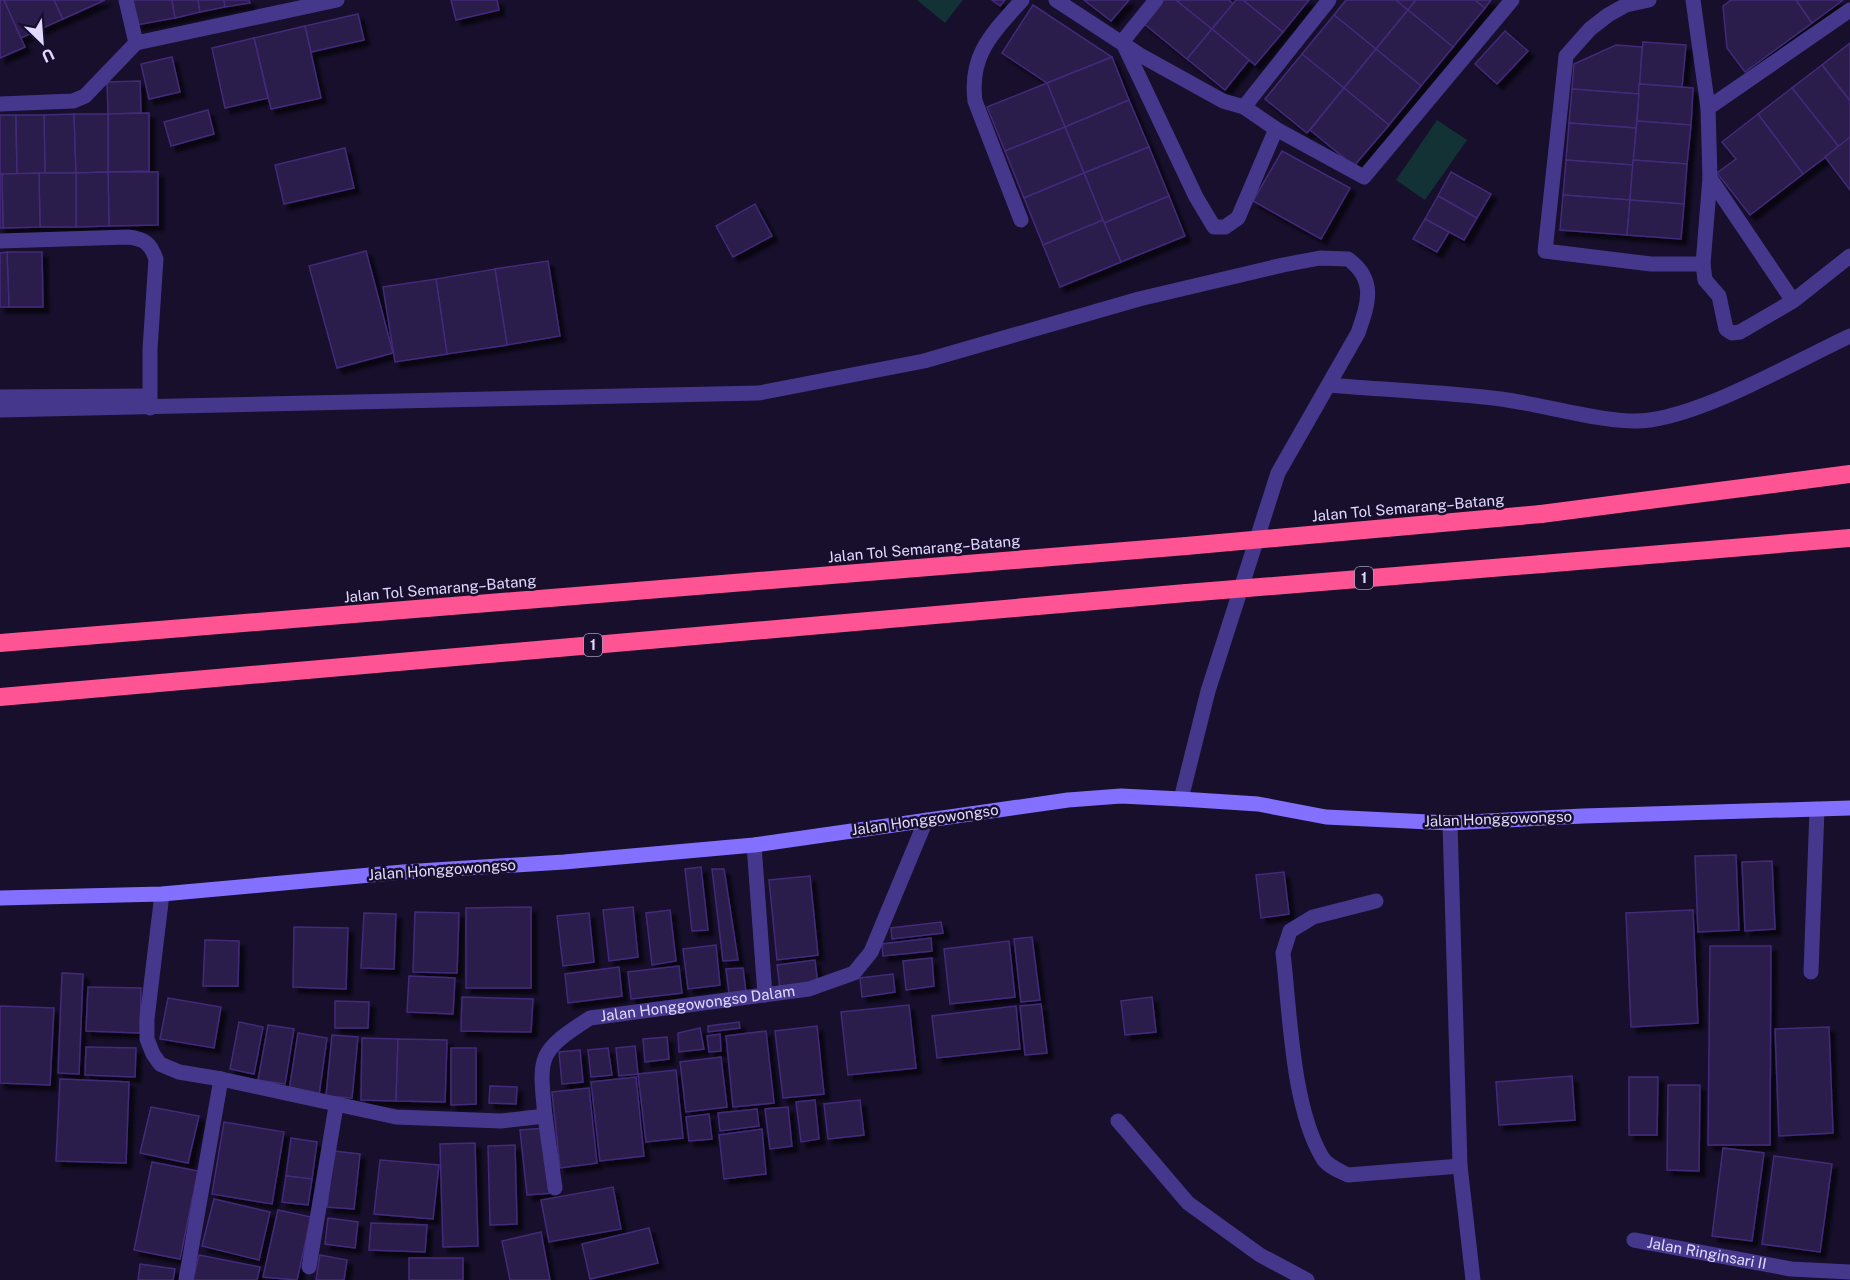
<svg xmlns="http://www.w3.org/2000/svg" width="1850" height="1280" font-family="'Public Sans',sans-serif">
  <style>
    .grass { fill: #123235 }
    .building { fill: #2a1a4c; stroke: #432b7a; stroke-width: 1.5; filter: url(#shadow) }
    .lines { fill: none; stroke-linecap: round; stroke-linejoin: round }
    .lane { stroke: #45388c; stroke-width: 15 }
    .street { stroke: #45388c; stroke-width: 15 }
    .secondary { stroke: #8370ff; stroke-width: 15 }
    .highway { stroke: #ff5493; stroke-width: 18 }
    .highway-bridge { stroke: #ff5493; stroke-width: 18 }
    .labels { text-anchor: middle; stroke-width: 5; stroke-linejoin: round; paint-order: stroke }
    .shield { fill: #170f2b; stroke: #a49cbf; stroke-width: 1.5 }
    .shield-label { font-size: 14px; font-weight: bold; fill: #e1d9ff }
    .street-label { font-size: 15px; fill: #e1d9ff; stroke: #170f2b }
  </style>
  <defs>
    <filter id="shadow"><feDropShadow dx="5.5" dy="5.5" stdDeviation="1.5" flood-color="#0009"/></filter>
  </defs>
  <rect width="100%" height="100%" fill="#170f2b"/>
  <g class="grass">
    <polygon points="917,0 963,0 945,23"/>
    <polygon points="1437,120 1467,140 1425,200 1396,180"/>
  </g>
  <g class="building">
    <polygon points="0,0 4,0 25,47 0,58"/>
    <polygon points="4,0 54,0 63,19 21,38"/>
    <polygon points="54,0 105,0 63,19"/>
    <polygon points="132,0 172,0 175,18 137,25"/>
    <polygon points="172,0 198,0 200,12 175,18"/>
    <polygon points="198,0 224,0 225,7 200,12"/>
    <polygon points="224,0 249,0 250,3 225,7"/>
    <polygon points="451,0 497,0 499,10 456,20"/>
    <polygon points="992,0 1005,0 1000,6"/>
    <polygon points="1084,0 1129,0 1111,21"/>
    <polygon points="1162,0 1176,0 1212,29 1187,59 1143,23"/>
    <polygon points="1176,0 1229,0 1233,4 1212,29"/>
    <polygon points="1236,0 1243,0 1283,32 1255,65 1212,29"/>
    <polygon points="1243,0 1309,0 1283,32"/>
    <polygon points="1346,0 1396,0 1408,10 1376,49 1334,15"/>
    <polygon points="1396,0 1416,0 1408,10"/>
    <polygon points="1416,0 1475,0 1485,8 1453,47 1408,10"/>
    <polygon points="1475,0 1491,0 1485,8"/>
    <polygon points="1731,0 1796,0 1812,23 1745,72 1727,48 1723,6"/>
    <polygon points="1796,0 1843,0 1812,23"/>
    <polygon points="1033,5 1112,57 1047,83 1002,53"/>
    <polygon points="1408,10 1453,47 1421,86 1376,49"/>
    <polygon points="358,14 364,40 311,52 305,26"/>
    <polygon points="1334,15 1376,49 1344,88 1302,54"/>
    <polygon points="305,26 321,98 271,109 254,38"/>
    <polygon points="1212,29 1249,60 1225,90 1187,59"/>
    <polygon points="1505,31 1528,51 1497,84 1475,64"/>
    <polygon points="254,38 268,98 225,108 212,48"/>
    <polygon points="1643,42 1686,45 1682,87 1639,84"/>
    <polygon points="1850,43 1850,101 1822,65"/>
    <polygon points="1616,45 1642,47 1639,94 1572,89 1574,64"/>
    <polygon points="1376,49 1421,86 1389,125 1344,88"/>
    <polygon points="1302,54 1344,88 1307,133 1265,99"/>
    <polygon points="172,57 180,92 149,99 141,64"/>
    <polygon points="1112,57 1129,100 1065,127 1047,83"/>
    <polygon points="1822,65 1850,101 1850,137 1839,147 1792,88"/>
    <polygon points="140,81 141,113 108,114 107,82"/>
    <polygon points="1047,83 1065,127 1005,151 987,107"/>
    <polygon points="1639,84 1693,88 1691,125 1637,121"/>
    <polygon points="1344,88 1389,125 1354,166 1310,130"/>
    <polygon points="1792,88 1839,147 1803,174 1758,114"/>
    <polygon points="1572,89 1639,94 1636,128 1569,123"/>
    <polygon points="1129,100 1149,147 1084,173 1065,127"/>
    <polygon points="208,110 214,134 171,146 164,122"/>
    <polygon points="149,113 149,171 108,172 108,114"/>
    <polygon points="74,114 76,173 45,173 44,115"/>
    <polygon points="74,114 108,114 108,172 76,173"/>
    <polygon points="1758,114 1803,174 1750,215 1717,173 1736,159 1722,142"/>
    <polygon points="0,115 16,115 17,174 0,174"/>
    <polygon points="16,115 44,115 45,173 17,174"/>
    <polygon points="1637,121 1691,125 1687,164 1633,160"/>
    <polygon points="1569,123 1636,128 1633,165 1566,160"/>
    <polygon points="1065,127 1084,173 1024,198 1005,151"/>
    <polygon points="1850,137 1850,190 1825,157"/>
    <polygon points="1149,147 1169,196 1104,223 1084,173"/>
    <polygon points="345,148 354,188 284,204 275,165"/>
    <polygon points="1282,151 1350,188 1321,239 1253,201"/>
    <polygon points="1566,160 1633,165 1630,200 1563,195"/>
    <polygon points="1633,160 1687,164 1684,204 1630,200"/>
    <polygon points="108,172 158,172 158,225 109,226"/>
    <polygon points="108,172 109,226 76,227 76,173"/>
    <polygon points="1451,172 1491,194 1477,218 1438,196"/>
    <polygon points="39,173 76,173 76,227 40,227"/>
    <polygon points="39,173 40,227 3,228 2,174"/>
    <polygon points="1084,173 1103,220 1043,245 1024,198"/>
    <polygon points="0,174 2,174 3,228 0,228"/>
    <polygon points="1563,195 1630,200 1627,235 1560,230"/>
    <polygon points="1169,196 1185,236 1121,262 1104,223"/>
    <polygon points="1438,196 1477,218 1464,240 1425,219"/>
    <polygon points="1630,200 1684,204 1681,239 1627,235"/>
    <polygon points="755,204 772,236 733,257 716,226"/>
    <polygon points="1425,219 1449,232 1437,252 1413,239"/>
    <polygon points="1103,220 1121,262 1060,287 1043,245"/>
    <polygon points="366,251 393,353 337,368 309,266"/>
    <polygon points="7,252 42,252 43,307 9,307"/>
    <polygon points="7,252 9,307 0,307 0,253"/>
    <polygon points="548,261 560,336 507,345 495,269"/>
    <polygon points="495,269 507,345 447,354 436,279"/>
    <polygon points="436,279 447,354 395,362 383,287"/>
    <polygon points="1736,855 1739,930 1698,932 1695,856"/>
    <polygon points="1772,861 1775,929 1745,931 1742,862"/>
    <polygon points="701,867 708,930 692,931 685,869"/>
    <polygon points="712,869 724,869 738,960 723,961"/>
    <polygon points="1284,872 1289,914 1261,918 1256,875"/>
    <polygon points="810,876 818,955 777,960 769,880"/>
    <polygon points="531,907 531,988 466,988 466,908"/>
    <polygon points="633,907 638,957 609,961 603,910"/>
    <polygon points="670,910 676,961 652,965 646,913"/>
    <polygon points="1693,910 1698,1023 1631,1027 1626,913"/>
    <polygon points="415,912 459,913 457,973 413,972"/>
    <polygon points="364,913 396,914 394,969 361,968"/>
    <polygon points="589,913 594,962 563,966 557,916"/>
    <polygon points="941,922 943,933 892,939 891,928"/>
    <polygon points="294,927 348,928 346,989 293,987"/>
    <polygon points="1032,937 1040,1000 1021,1002 1014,939"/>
    <polygon points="931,938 932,951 883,956 882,944"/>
    <polygon points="205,940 239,941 238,986 203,986"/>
    <polygon points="1009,941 1015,997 950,1004 944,949"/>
    <polygon points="716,945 720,985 688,989 683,949"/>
    <polygon points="1710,946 1771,946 1770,1145 1708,1145"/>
    <polygon points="932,958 934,986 906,990 903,961"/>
    <polygon points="815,960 818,985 780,989 777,965"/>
    <polygon points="679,966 682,993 631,999 628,972"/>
    <polygon points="619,967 622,996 568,1003 565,974"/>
    <polygon points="743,968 746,992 729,993 726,969"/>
    <polygon points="62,973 83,974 79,1074 58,1073"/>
    <polygon points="893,974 895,992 862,997 860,978"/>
    <polygon points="409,976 455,978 453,1014 407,1012"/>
    <polygon points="88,987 141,988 140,1033 86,1031"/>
    <polygon points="462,997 533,999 531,1032 461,1031"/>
    <polygon points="1152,997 1156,1032 1125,1035 1121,1001"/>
    <polygon points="168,998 221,1007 214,1048 160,1039"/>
    <polygon points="335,1001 369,1002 368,1028 335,1028"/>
    <polygon points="1041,1004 1047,1053 1025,1055 1020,1006"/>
    <polygon points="909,1005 916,1068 848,1075 841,1012"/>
    <polygon points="0,1006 54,1008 50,1085 0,1083"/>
    <polygon points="1016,1006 1020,1049 937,1058 932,1016"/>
    <polygon points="239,1022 263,1027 254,1074 230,1069"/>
    <polygon points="739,1022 740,1028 708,1032 708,1026"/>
    <polygon points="268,1025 294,1029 285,1084 258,1080"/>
    <polygon points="817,1026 824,1094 783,1098 775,1031"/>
    <polygon points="1829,1027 1833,1133 1779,1136 1775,1029"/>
    <polygon points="700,1028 704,1049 679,1052 678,1033"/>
    <polygon points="766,1031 774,1103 733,1107 726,1036"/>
    <polygon points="298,1033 327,1038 319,1095 289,1091"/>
    <polygon points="720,1034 721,1051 709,1052 707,1036"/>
    <polygon points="332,1035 358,1037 352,1098 326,1096"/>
    <polygon points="667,1037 669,1059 645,1062 643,1039"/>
    <polygon points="362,1038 398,1039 396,1101 361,1100"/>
    <polygon points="398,1039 447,1040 445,1102 396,1101"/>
    <polygon points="635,1046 638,1074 619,1076 616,1048"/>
    <polygon points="86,1047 136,1048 135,1077 85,1075"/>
    <polygon points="451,1048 476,1048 476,1104 451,1105"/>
    <polygon points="608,1048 612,1075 591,1077 588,1050"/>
    <polygon points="580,1050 583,1082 562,1084 559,1052"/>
    <polygon points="721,1057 727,1107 686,1112 680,1062"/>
    <polygon points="676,1070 683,1138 646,1142 638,1074"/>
    <polygon points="1572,1076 1575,1120 1499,1125 1496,1082"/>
    <polygon points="636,1077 644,1156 600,1161 591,1082"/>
    <polygon points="1629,1077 1658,1077 1657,1135 1629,1135"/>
    <polygon points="60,1079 129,1082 126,1163 56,1161"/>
    <polygon points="1668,1085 1700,1085 1699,1171 1667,1170"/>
    <polygon points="490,1086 517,1087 516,1104 489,1103"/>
    <polygon points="589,1088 597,1163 560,1168 552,1092"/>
    <polygon points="815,1100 819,1139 801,1142 796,1102"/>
    <polygon points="860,1100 864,1135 828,1139 824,1104"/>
    <polygon points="151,1107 199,1116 188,1163 140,1153"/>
    <polygon points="788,1107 792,1146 770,1149 765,1109"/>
    <polygon points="757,1109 759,1126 720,1131 718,1113"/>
    <polygon points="709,1114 712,1139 689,1141 686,1117"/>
    <polygon points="224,1122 284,1132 272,1204 212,1194"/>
    <polygon points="546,1128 553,1193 527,1195 520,1130"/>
    <polygon points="762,1129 766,1174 724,1179 719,1135"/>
    <polygon points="291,1138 317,1142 312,1179 286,1176"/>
    <polygon points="475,1143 478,1246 443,1247 440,1144"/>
    <polygon points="515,1145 517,1224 490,1225 488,1146"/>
    <polygon points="1723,1148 1764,1153 1752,1241 1712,1236"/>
    <polygon points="334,1151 360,1154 354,1209 327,1207"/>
    <polygon points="1774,1156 1832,1164 1820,1252 1762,1244"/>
    <polygon points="380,1160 439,1165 433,1219 374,1214"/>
    <polygon points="152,1162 198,1171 180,1259 134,1250"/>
    <polygon points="286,1176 312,1179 308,1205 282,1202"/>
    <polygon points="613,1187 621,1229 549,1242 541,1200"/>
    <polygon points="214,1199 270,1212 259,1260 202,1246"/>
    <polygon points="278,1210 311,1217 297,1280 263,1277"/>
    <polygon points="328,1218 358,1222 355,1248 325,1244"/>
    <polygon points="371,1223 427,1225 425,1252 369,1250"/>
    <polygon points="649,1228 658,1263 590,1279 582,1244"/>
    <polygon points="541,1232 550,1280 510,1280 502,1241"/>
    <polygon points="199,1255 260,1267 257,1280 193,1280"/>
    <polygon points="320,1255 347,1260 344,1280 316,1280"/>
    <rect x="409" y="1258" width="54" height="22"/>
    <polygon points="140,1264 175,1269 173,1280 138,1280"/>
  </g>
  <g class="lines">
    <g class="lane">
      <path d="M 1329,385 C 1386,390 1444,392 1501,399 C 1542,404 1612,426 1650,420 C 1711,411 1792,363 1850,336"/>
      <polyline points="1450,823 1460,1166 1473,1280"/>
      <path d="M 1376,901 L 1313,917 L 1290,931 L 1283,953 C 1290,1013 1292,1106 1322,1157 C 1327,1166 1338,1170 1348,1175 L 1460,1166"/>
      <polyline points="1811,972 1817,809"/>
      <polyline points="1118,1121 1188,1203 1260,1255 1307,1280"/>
    </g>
    <g class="street">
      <polyline points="126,0 136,43 337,0"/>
      <polyline points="1056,0 1140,55 1223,101 1244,107 1276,129 1364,177 1512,0"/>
      <polyline points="1649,0 1626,5 1608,15 1590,29 1566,56 1545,251 1651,264 1703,264"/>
      <polyline points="1693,0 1708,108"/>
      <polyline points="1122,42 1156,0"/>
      <polyline points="1124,45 1196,197 1214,227 1225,227 1238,218 1276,129"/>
      <polyline points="0,104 73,101 85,96 136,43"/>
      <polyline points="1244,107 1329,0"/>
      <polyline points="1710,178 1708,108 1850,10"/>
      <path d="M 1021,220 L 975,101 C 969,54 993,33 1022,0"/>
      <path d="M 0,241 L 128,237 C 145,239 150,243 156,259 L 150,349 L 150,408"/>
      <polyline points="1793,301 1740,332 1732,333 1726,329 1719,296 1705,280 1703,264 1710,178 1793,301 1850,256"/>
      <polyline points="0,397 149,396"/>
      <path d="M 0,410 L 759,393 L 924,361 L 1139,299 L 1283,265 L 1320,258 L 1348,259 C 1377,280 1368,304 1358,333 L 1278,473 L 1208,691 L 1181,799"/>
      <polyline points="754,845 765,995"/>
      <path id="s1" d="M 162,894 L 147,1019 L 147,1039 L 153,1054 L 160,1064 L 179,1072 L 221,1079 L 396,1117 L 501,1121 L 545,1116 C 539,1056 537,1052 590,1018 L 809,989 L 854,973 L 871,952 L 926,820"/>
      <polyline points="545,1116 555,1188"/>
      <path id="s2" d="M 1634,1240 L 1791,1269 L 1850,1272"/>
      <polyline points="309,1267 336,1106"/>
      <polyline points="186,1279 221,1079"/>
    </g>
    <polyline class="secondary" points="0,898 162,894 403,872 564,862 754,845 1068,800 1121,796 1181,799 1258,804 1326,817 1450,823 1583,816 1850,808"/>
    <g class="highway">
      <polyline points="1541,514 1850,474"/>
      <polyline points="1542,564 1850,538"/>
      <polyline points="0,643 1186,546"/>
      <polyline points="0,697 1186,593"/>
    </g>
    <g class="highway-bridge">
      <polyline points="1186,546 1541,514"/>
      <polyline points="1186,593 1542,564"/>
    </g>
  </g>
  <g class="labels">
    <g class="shield">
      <rect x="1355" y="567" width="18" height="22" rx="4.5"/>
      <rect x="584" y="634" width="18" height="22" rx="4.5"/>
    </g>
    <g class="shield-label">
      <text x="1364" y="583">1</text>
      <text x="593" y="650">1</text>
    </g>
    <g class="street-label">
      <text transform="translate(1408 508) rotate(-5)" y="5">Jalan Tol Semarang–Batang</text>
      <text transform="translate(924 549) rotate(-5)" y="5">Jalan Tol Semarang–Batang</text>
      <text transform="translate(440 589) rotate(-5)" y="5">Jalan Tol Semarang–Batang</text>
      <text transform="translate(1498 819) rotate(-2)" y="5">Jalan Honggowongso</text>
      <text transform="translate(925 820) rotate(-8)" y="5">Jalan Honggowongso</text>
      <text transform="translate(442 870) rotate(-4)" y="5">Jalan Honggowongso</text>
      <text dy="5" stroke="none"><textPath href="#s1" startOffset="794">Jalan Honggowongso Dalam</textPath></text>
      <text dy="5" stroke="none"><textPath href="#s2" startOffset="74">Jalan Ringinsari II</textPath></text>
    </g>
  </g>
  <g transform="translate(42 42) rotate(155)" stroke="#170f2b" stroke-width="4.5" paint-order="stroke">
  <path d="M0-4.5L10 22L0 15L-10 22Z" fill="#e1d9ff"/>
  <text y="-9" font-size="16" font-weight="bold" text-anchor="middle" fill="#e1d9ff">U</text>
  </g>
</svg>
